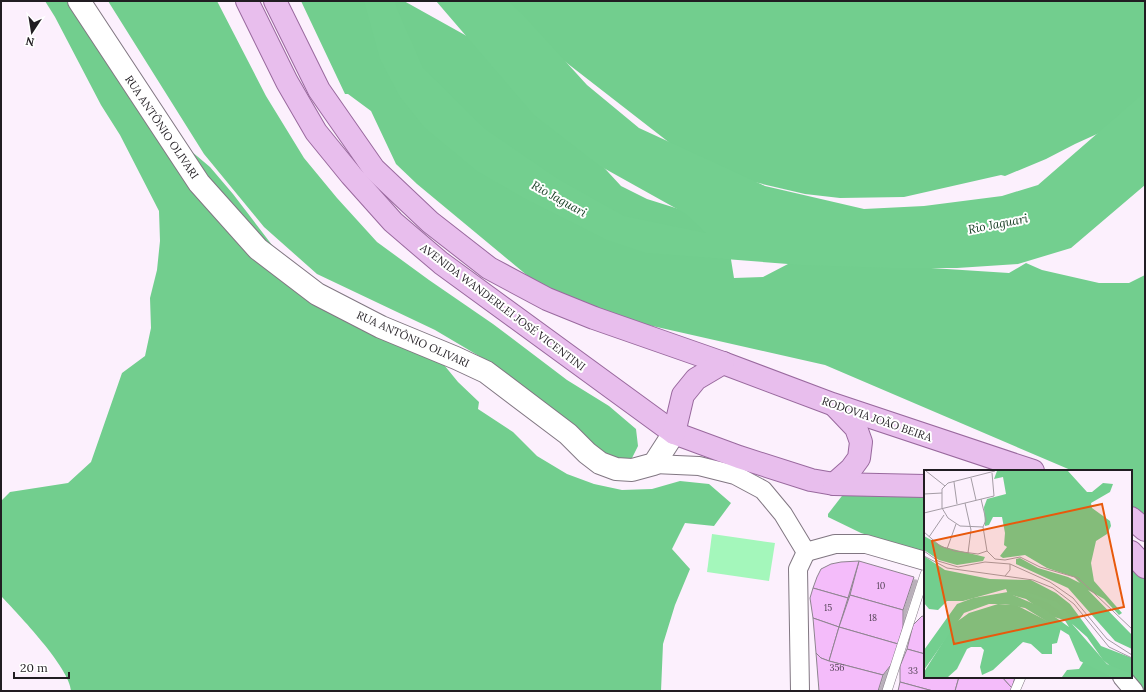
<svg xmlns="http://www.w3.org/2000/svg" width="1146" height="692" font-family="Lora,serif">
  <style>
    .green { fill: #a4f7bb }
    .forest { fill: #72ce8e }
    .water { fill: #73cf8f }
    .building { fill: #f4bcfa; stroke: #8e838f; filter: url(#shadow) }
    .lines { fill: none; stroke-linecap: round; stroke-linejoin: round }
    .lane-casing { stroke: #817782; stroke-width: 10 }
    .street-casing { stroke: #817782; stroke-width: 20 }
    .secondary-casing { stroke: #817782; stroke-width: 24 }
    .primary-casing { stroke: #99699e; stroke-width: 24 }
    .lane { stroke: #fff; stroke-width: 9 }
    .street { stroke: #fff; stroke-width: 18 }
    .secondary { stroke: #fff; stroke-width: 22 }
    .primary { stroke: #e8beed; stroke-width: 22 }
    .labels { text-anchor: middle; stroke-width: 4; stroke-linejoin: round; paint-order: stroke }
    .number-label { font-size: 9px; fill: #564558 }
    .street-label { font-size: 11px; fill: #211d22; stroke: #fff }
    .water-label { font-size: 12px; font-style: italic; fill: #163d23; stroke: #fff }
    .inset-road { fill: none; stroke: #a49ca5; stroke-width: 1 }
    .view { fill: #e8590c; fill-opacity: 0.15; stroke: #e8590c; stroke-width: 2 }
    .inset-edge { fill: none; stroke: #211d22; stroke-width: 2 }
  </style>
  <defs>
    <filter id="shadow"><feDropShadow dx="3.5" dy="3.5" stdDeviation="0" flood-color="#0004"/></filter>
  </defs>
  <rect width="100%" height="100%" fill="#fcf0fd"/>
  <polygon class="green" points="712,534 775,543 769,581 707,572"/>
  <g class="forest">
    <path d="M 45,1 L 78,1 L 185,146 L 210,167 L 233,194 L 285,262 L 440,360 L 458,382 L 479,402 L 478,409 L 513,432 L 537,456 L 567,474 L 594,484 L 622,490 L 652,489 L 680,481 L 709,484 L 731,503 L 714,526 L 685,523 L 672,549 L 690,569 L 675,605 L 663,644 L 661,691 L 71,691 C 70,668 18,614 1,596 L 1,501 L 10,492 L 68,483 L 91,462 L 122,373 L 145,356 L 151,328 L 150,298 L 157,270 L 160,241 L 159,211 L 120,135 L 101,105 L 55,17 Z"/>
    <polygon points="108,1 217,1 266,96 304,158 337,198 377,242 429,280 493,324 567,380 609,406 636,429 638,446 632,458 617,465 565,429 501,369 435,330 317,274 264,227 204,154"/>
    <polygon points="301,1 404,1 499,54 621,186 647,199 682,210 729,247 734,278 763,277 788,264 822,261 1009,273 1026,263 1042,270 1099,283 1129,283 1145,275 1145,535 1131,519 1131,471 1073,471 825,365 564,306 417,184 396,164 371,111 348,94 345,94"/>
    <polygon points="487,1 1145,1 1145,100 1108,129 1075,144 1046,159 1005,176 1001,175 904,197 840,198 805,194 720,174 693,161"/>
    <polygon points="925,491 925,553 861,533 828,517 828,514 845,492"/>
    <polygon points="1131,562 1145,577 1145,691 1142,691 1131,677"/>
  </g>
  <polygon class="water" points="364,1 395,1 397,9 423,68 485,129 558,179 624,216 706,233 686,214 600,166 534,115 436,1 508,1 523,15 587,85 639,128 765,186 864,209 924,206 1002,196 1038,185 1145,92 1145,185 1071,248 1018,264 957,268 891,268 801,265 647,253 605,239 522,197 477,171 424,127 400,97 380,59"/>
  <g class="building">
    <polygon points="859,561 914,577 903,610 850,595"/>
    <polygon points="859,561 848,598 813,588 817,577 821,569 831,564 841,562"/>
    <polygon points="813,588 848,598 839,627 813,618 810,598"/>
    <polygon points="850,595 903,610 903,628 898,644 839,627"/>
    <polygon points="922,616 925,617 925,654 907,649 913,625"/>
    <polygon points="813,618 839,627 829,661 821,658 816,653"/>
    <polygon points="839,627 898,644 894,661 883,675 829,661"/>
    <polygon points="907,649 925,654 925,677 959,677 955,691 933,691 900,682 900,666"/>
    <polygon points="816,653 821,658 829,661 883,675 878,691 819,691"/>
    <polygon points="959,677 1002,677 1012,688 1011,691 955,691"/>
    <polygon points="1002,677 1015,677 1012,688"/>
    <polygon points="900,682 933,691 898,691"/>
  </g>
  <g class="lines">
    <defs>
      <g id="lane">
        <polyline points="887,691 925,574"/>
        <polyline points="1015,691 1021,677"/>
      </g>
      <g id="street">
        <polyline points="654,464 699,466 735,475 763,490 783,514 806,552"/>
        <polyline points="806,552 835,544 866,544 925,561"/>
        <polyline points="1122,677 1134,691"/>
        <polyline points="800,691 798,569 806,552"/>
      </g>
      <polyline id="secondary" points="79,1 199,183 258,249 317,294 381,327 456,358 486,372 568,434 587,453 600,463 616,469 632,470 654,464 674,433"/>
      <g id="primary">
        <polyline points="247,1 287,82 316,132 351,175 393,222 441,263 674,433 739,457 811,480 834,484 925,486"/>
        <polyline points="275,1 319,90 374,169 430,222 489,268 547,299 594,318 723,363 832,404 1033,471"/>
        <polyline points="674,433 683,395 696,379 723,363"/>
        <polyline points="834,484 851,469 859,458 861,442 856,428 836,407"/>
        <polyline points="1131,518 1145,530"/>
        <polyline points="1131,552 1145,567"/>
      </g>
    </defs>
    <use href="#lane" class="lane-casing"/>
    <use href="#street" class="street-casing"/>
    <use href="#secondary" class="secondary-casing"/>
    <use href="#primary" class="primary-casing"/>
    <use href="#lane" class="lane"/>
    <use href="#street" class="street"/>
    <use href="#secondary" class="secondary"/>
    <use href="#primary" class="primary"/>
  </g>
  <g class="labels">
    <g class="number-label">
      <text x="881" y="589">10</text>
      <text x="828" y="611">15</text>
      <text x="873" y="621">18</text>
      <text x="837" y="671">356</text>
      <text x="913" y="674">33</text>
    </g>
    <g class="street-label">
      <text transform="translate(162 127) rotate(56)" y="4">RUA ANTÔNIO OLIVARI</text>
      <text transform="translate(503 307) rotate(37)" y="4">AVENIDA WANDERLEI JOSÉ VICENTINI</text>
      <text transform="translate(413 339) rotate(24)" y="4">RUA ANTÔNIO OLIVARI</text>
      <text transform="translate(877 419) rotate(19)" y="4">RODOVIA JOÃO BEIRA</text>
    </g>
    <g class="water-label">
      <text transform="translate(559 199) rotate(29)" y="4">Rio Jaguari</text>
      <text transform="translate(998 224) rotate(-11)" y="4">Rio Jaguari</text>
    </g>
  </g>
  <g transform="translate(924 470)">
    <rect width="208" height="208" fill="#fcf0fd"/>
    <path d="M 73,1 L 144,1 L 163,22 L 168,22 L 179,13 L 189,14 L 186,22 L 167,33 L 168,38 L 186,51 L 187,56 L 183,64 L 172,71 L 167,93 L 170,111 L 198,143 L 195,145 L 180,129 L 164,120 L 208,165 L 208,179 L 191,171 L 144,118 L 92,94 L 92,89 L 96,88 L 114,98 L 144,107 L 156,113 L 150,107 L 123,98 L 101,85 L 79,88 L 76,86 L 83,77 L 80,75 L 81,63 L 78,47 L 69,47 L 65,55 L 61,56 L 60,37 L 63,29 L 82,24 L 79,7 L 70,9 ZM 0,66 L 20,77 L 61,87 L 59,91 L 33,95 L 15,90 L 0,80 ZM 0,86 L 21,100 L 66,109 L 107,110 L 132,123 L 146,134 L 177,176 L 208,188 L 208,207 L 190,199 L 179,190 L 163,167 L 146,152 L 124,145 L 102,129 L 84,124 L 82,119 L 39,131 L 23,131 L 14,140 L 5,139 L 0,133 ZM 74,134 L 92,135 L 137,158 L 133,173 L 128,174 L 128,184 L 118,184 L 107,174 L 99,172 L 69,200 L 58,205 L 56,197 L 60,180 L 57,177 L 47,177 L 43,179 L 33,199 L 24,207 L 0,207 L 0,202 L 31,153 L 45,143 ZM 160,191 L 189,207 L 138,207 L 143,200 L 155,199 Z" fill="#72ce8e"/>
    <path d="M 96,120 L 133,132 L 142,141 L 149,155 L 183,194 L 208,204 L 208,207 L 188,207 L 156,191 L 145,165 L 101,138 L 81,134 L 65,134 L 40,143 L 0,200 L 0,180 L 33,134 L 49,128 ZM 89,125 L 101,125 L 124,133 L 135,141 L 145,157 L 117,137 Z" fill="#73cf8f" fill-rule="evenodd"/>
    <path class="inset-road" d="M 2,1 L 21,16M 47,8 L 52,30M 30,12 L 33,34M 0,24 L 18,23M 57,29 L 62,50 L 59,57M 41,33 L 47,60 L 44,83M 0,43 L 70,26 L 68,3M 59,57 L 36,56 L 24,48 L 18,38 L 18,19 L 24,13 L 71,1M 59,57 L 63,81M 0,62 L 16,76 L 31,81 L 54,84 L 63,81M 5,67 L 20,45M 23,79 L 32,54M 0,81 L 14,91 L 34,97 L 61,92 L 86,94 L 126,112 L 149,128 L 183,169 L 208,185M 63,81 L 71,89 L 81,90 L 96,87 L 116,97 L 154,108 L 208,159M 0,86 L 23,98 L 109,110 L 129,118 L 150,134 L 185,177 L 208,188M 81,106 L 86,100 L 86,94"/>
    <path class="view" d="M 178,34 L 200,137 L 30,174 L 8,71 Z"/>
    <rect width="208" height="208" class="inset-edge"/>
  </g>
  <rect width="1146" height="692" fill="none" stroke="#211d22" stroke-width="4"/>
  <g transform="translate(32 32) rotate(192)" stroke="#ffffff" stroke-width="3" paint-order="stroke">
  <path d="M0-3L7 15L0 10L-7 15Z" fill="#211d22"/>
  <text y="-6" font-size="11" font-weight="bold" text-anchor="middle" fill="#211d22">N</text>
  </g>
  <path d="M14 672v6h55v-6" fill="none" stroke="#211d22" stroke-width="2"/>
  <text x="20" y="672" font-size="12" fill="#211d22" stroke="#ffffff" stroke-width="3" paint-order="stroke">20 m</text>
</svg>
